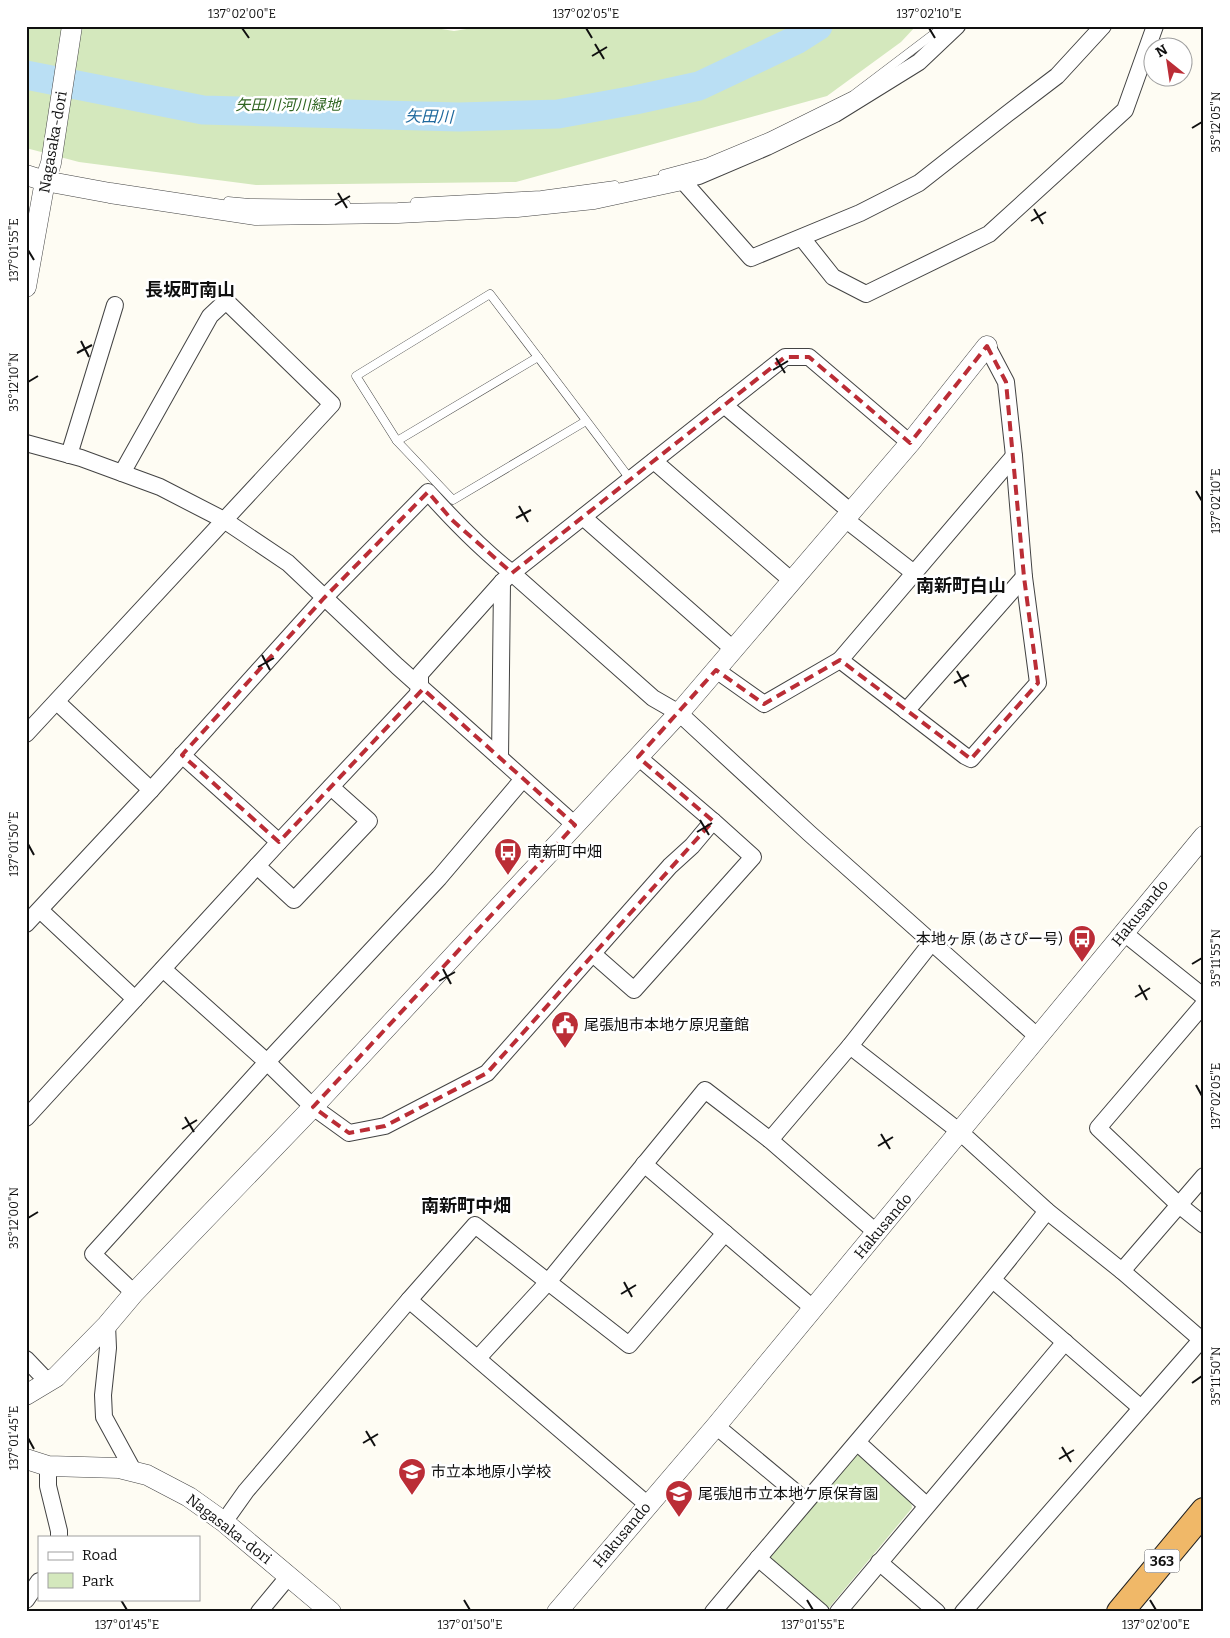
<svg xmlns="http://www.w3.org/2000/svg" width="1230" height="1638" font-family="Bitter,'Noto Sans JP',serif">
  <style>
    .green { fill: #d4e8bd }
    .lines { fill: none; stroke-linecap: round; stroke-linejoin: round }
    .river { stroke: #badff4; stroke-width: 29 }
    .service-casing { stroke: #434343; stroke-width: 9 }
    .minor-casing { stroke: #434343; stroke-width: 18 }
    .tertiary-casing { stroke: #434343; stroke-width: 21 }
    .trunk-casing { stroke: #212121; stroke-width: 28 }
    .service { stroke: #fff; stroke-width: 8 }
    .minor { stroke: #fff; stroke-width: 16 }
    .tertiary { stroke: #fff; stroke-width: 20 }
    .trunk { stroke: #f0b868; stroke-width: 26 }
    .marked { fill: none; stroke: #bb2d36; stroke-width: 4; stroke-dasharray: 10 6; stroke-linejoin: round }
    .ticks { fill: none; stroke: #101010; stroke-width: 2 }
    .labels { text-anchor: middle; stroke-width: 5; stroke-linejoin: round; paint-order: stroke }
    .shield { fill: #fff; stroke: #585858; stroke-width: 1 }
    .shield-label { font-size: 14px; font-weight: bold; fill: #101010 }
    .park-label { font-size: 15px; font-style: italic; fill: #316622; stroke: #fff }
    .street-label { font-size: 15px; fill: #101010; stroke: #fff }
    .poi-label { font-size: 15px; fill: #101010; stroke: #fff; text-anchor: start }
    .water-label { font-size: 16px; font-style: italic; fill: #1d689d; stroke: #fff }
    .quarter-label { font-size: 18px; font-weight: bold; fill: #101010; stroke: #fff }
    .neatline { fill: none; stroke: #101010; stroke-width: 2 }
    .ticks-label { font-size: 12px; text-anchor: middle; fill: #101010 }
  </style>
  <rect width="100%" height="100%" fill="#fefcf3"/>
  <g class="green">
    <polygon points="26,26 423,26 454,31 485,26 916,26 901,42 827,96 516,182 256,185 79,162 26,148"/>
    <polygon points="857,1453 911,1500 912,1508 828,1609 769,1559"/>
  </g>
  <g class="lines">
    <polyline class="river" points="26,75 203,110 459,117 558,114 635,100 699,86 796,40 818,26"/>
    <defs>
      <g id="service">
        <polyline points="663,174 708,162 768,137 853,95 944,26"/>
        <polyline points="228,201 250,203 346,204"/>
        <polyline points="415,202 541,195 615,185"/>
        <path d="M 586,421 L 453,500 L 397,441 L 356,376 L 490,294 C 537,356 584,417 630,479"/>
        <polyline points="397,441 538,357"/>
      </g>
      <g id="minor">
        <polyline points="957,26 919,62 835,114 767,147 699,176 682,180 751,258 860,213 919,183 1007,114 1057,76 1103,26"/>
        <polyline points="802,238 833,277 866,294 989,234 1125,110 1155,26"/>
        <polyline points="724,405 851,512"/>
        <polyline points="26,443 81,458 160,487 224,520 288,563 397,666 575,825"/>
        <polyline points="69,455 115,305"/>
        <polyline points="654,461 792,581"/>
        <polyline points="583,517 733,649"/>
        <polyline points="845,519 914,573"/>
        <polyline points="840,660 1014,456"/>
        <polyline points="716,670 764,704 840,660 965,756 971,759 1038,683 1024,577 1014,456 1006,382 987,346"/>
        <polyline points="57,702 151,790"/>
        <polyline points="906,711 1024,577"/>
        <polyline points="26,734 332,404 226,301 210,316 122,473"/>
        <polyline points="182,755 279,842"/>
        <polyline points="500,758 502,582"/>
        <polyline points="257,866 294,900 369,821 331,787"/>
        <polyline points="40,910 135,999"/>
        <path d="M 26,924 L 151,790 L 324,598 L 428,492 C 454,521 481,549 512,573 L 653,698 L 679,713 L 809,833 L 1038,1037"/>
        <polyline points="1124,933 1204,997"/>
        <polyline points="593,954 634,990 753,857 713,821"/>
        <polyline points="163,969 267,1062 313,1107 349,1133 385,1126 487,1073 670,866 692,846 713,821 638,757"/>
        <polyline points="1204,1004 1098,1128 1179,1205 1204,1225"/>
        <polyline points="850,1046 960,1132 1047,1211 1122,1271 1204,1342"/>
        <polyline points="26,1118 279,842 417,695 420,686 420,674 502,582 512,573 785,357 809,357 910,443"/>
        <polyline points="770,1140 850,1046 932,942"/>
        <polyline points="644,1164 814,1309"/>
        <polyline points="1122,1271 1204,1176"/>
        <polyline points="993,1280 1141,1408"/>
        <polyline points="134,1293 93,1254 267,1062 439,878 523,779"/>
        <polyline points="409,1300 475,1225 629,1345 725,1233"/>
        <polyline points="107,1325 108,1348 103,1395 104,1417 134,1472"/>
        <polyline points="478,1358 548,1282 705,1090 770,1140 877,1233"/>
        <polyline points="26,1359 48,1382"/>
        <polyline points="716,1426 806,1501"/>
        <polyline points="858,1443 926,1505"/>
        <polyline points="48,1466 48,1486 59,1531 59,1537"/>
        <polyline points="224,1522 246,1491 409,1300 648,1505"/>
        <polyline points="758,1558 821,1612"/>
        <polyline points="879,1562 937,1612"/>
        <polyline points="26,1600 39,1581"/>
        <polyline points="259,1612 288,1577"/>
        <path d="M 713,1612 C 825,1478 940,1348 1047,1211"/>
        <polyline points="838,1612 1065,1342"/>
        <polyline points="963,1612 1201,1340"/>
      </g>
      <g id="tertiary">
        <polyline points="26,175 45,181 110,193 256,215 398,213 517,207 594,199 682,180"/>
        <polyline points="26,287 45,181 51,163 72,26"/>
        <polyline points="26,1395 56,1377 107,1325 134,1293 313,1107 679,713 910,443 987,346"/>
        <polyline points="26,1459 48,1466 119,1468 147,1475 189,1497 224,1522 331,1612"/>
        <polyline points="557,1612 716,1426 1204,836"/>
      </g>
      <polyline id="trunk" points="1120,1612 1204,1511"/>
    </defs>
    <use href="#service" class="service-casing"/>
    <use href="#minor" class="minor-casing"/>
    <use href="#tertiary" class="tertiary-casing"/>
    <use href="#trunk" class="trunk-casing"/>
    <use href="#service" class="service"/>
    <use href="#minor" class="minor"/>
    <use href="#tertiary" class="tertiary"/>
    <use href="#trunk" class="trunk"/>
  </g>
  <path class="marked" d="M 987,346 L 1006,382 L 1024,577 L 1038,683 L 971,759 L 840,660 L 764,704 L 716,670 L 638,757 L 713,821 L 487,1073 L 385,1126 L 349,1133 L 313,1107 L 575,825 L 423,689 L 279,842 L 182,755 L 324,598 L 428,492 L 452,520 L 512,573 L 785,357 L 809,357 L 910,443 Z"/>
  <path class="ticks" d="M 242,28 L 249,38M 586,28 L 592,38M 929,28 L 935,38M 595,44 L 604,59M 592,56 L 607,47M 1192,128 L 1202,122M 338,193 L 347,208M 335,205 L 350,196M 1034,209 L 1043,224M 1031,221 L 1046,212M 28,250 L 34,260M 81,341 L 89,357M 77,353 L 92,345M 776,358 L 785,373M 773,370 L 788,361M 28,382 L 38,376M 1196,491 L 1202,501M 519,506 L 528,522M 516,518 L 531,510M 262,655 L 270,670M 258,667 L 274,658M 957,671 L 966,687M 954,683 L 969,675M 700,820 L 709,835M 697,832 L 712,823M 28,844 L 34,855M 1192,964 L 1202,958M 443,969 L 451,984M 439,981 L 455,972M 1139,985 L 1147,1000M 1135,997 L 1150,988M 1196,1085 L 1202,1096M 185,1117 L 194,1132M 182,1129 L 197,1120M 881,1134 L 890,1149M 878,1146 L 893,1137M 28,1218 L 38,1212M 624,1282 L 632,1297M 621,1294 L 636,1285M 1192,1383 L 1202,1376M 366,1431 L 375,1446M 28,1438 L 34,1449M 363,1443 L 378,1434M 1062,1447 L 1071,1462M 1059,1459 L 1074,1450M 121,1600 L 127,1610M 464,1600 L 470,1610M 807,1600 L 813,1610M 1150,1600 L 1156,1610"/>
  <defs>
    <symbol id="bus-pin" viewBox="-11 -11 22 30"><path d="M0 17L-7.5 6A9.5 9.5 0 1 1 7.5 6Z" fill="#bb2d36" stroke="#fff"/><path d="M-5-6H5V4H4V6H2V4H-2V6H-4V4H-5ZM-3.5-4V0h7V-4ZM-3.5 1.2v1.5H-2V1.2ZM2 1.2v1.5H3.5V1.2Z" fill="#fff"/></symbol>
    <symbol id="civic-pin" viewBox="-11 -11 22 30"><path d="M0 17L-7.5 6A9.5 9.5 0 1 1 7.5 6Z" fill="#bb2d36" stroke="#fff"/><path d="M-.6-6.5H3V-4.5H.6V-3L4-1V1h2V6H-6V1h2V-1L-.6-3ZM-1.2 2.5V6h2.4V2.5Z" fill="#fff"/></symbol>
    <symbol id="school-pin" viewBox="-11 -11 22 30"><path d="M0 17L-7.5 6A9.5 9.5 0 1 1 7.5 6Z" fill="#bb2d36" stroke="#fff"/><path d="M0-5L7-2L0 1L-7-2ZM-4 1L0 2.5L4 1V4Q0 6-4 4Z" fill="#fff"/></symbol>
  </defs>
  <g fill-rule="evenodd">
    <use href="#bus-pin" x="492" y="836" width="32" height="43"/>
    <use href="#bus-pin" x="1066" y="923" width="32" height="43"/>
    <use href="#civic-pin" x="549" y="1009" width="32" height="43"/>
    <use href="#school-pin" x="396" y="1456" width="32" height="43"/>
    <use href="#school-pin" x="663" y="1478" width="32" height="43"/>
  </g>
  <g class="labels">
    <rect class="shield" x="1144.5" y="1549.5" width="35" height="23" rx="4"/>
    <g class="shield-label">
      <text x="1162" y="1566">363</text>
    </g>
    <g class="park-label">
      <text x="288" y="110">矢田川河川緑地</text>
    </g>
    <g class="street-label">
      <text transform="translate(53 142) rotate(-80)" y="5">Nagasaka-dori</text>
      <text transform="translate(1140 913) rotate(-51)" y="5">Hakusando</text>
      <text transform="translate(883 1226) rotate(-50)" y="5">Hakusando</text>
      <text transform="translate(229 1529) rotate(38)" y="5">Nagasaka-dori</text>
      <text transform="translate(622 1535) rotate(-50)" y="5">Hakusando</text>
    </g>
    <g class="poi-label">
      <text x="527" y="857">南新町中畑</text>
      <text x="1063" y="944" text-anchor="end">本地ヶ原 (あさぴー号)</text>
      <text x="584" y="1030">尾張旭市本地ケ原児童館</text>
      <text x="431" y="1477">市立本地原小学校</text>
      <text x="698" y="1499">尾張旭市立本地ケ原保育園</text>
    </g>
    <g class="water-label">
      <text transform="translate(429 116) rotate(1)" y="6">矢田川</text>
    </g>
    <g class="quarter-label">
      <text x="190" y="296">長坂町南山</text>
      <text x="961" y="592">南新町白山</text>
      <text x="466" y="1212">南新町中畑</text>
    </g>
  </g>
  <rect width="1230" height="1638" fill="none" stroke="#ffffff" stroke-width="55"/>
  <rect x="38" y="1536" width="162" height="65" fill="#ffffff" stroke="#9f9f9f"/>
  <rect x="48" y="1552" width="25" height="8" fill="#ffffff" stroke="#9f9f9f"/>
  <text x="82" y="1560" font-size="15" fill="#101010">Road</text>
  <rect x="48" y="1573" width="25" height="15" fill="#d4e8bd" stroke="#9f9f9f"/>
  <text x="82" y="1586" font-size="15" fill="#101010">Park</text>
  <g transform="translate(1168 62) rotate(330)"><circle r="24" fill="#ffffff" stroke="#9f9f9f"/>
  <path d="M0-4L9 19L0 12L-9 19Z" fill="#bb2d36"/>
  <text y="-8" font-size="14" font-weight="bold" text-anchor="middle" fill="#101010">N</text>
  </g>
  <rect x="28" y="28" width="1174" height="1582" class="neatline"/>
  <g class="ticks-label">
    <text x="242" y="18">137°02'00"E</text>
    <text x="586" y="18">137°02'05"E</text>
    <text x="929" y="18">137°02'10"E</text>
    <text transform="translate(1216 122) rotate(-90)" y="4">35°12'05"N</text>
    <text transform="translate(14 250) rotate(-90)" y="4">137°01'55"E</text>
    <text transform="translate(14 382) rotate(-90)" y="4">35°12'10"N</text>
    <text transform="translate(1216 501) rotate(-90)" y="4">137°02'10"E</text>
    <text transform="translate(14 844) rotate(-90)" y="4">137°01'50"E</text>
    <text transform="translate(1216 958) rotate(-90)" y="4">35°11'55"N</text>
    <text transform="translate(1216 1096) rotate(-90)" y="4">137°02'05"E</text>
    <text transform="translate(14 1218) rotate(-90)" y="4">35°12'00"N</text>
    <text transform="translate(1216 1376) rotate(-90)" y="4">35°11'50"N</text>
    <text transform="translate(14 1438) rotate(-90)" y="4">137°01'45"E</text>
    <text x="127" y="1629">137°01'45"E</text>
    <text x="470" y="1629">137°01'50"E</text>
    <text x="813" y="1629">137°01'55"E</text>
    <text x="1156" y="1629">137°02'00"E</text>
  </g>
</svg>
